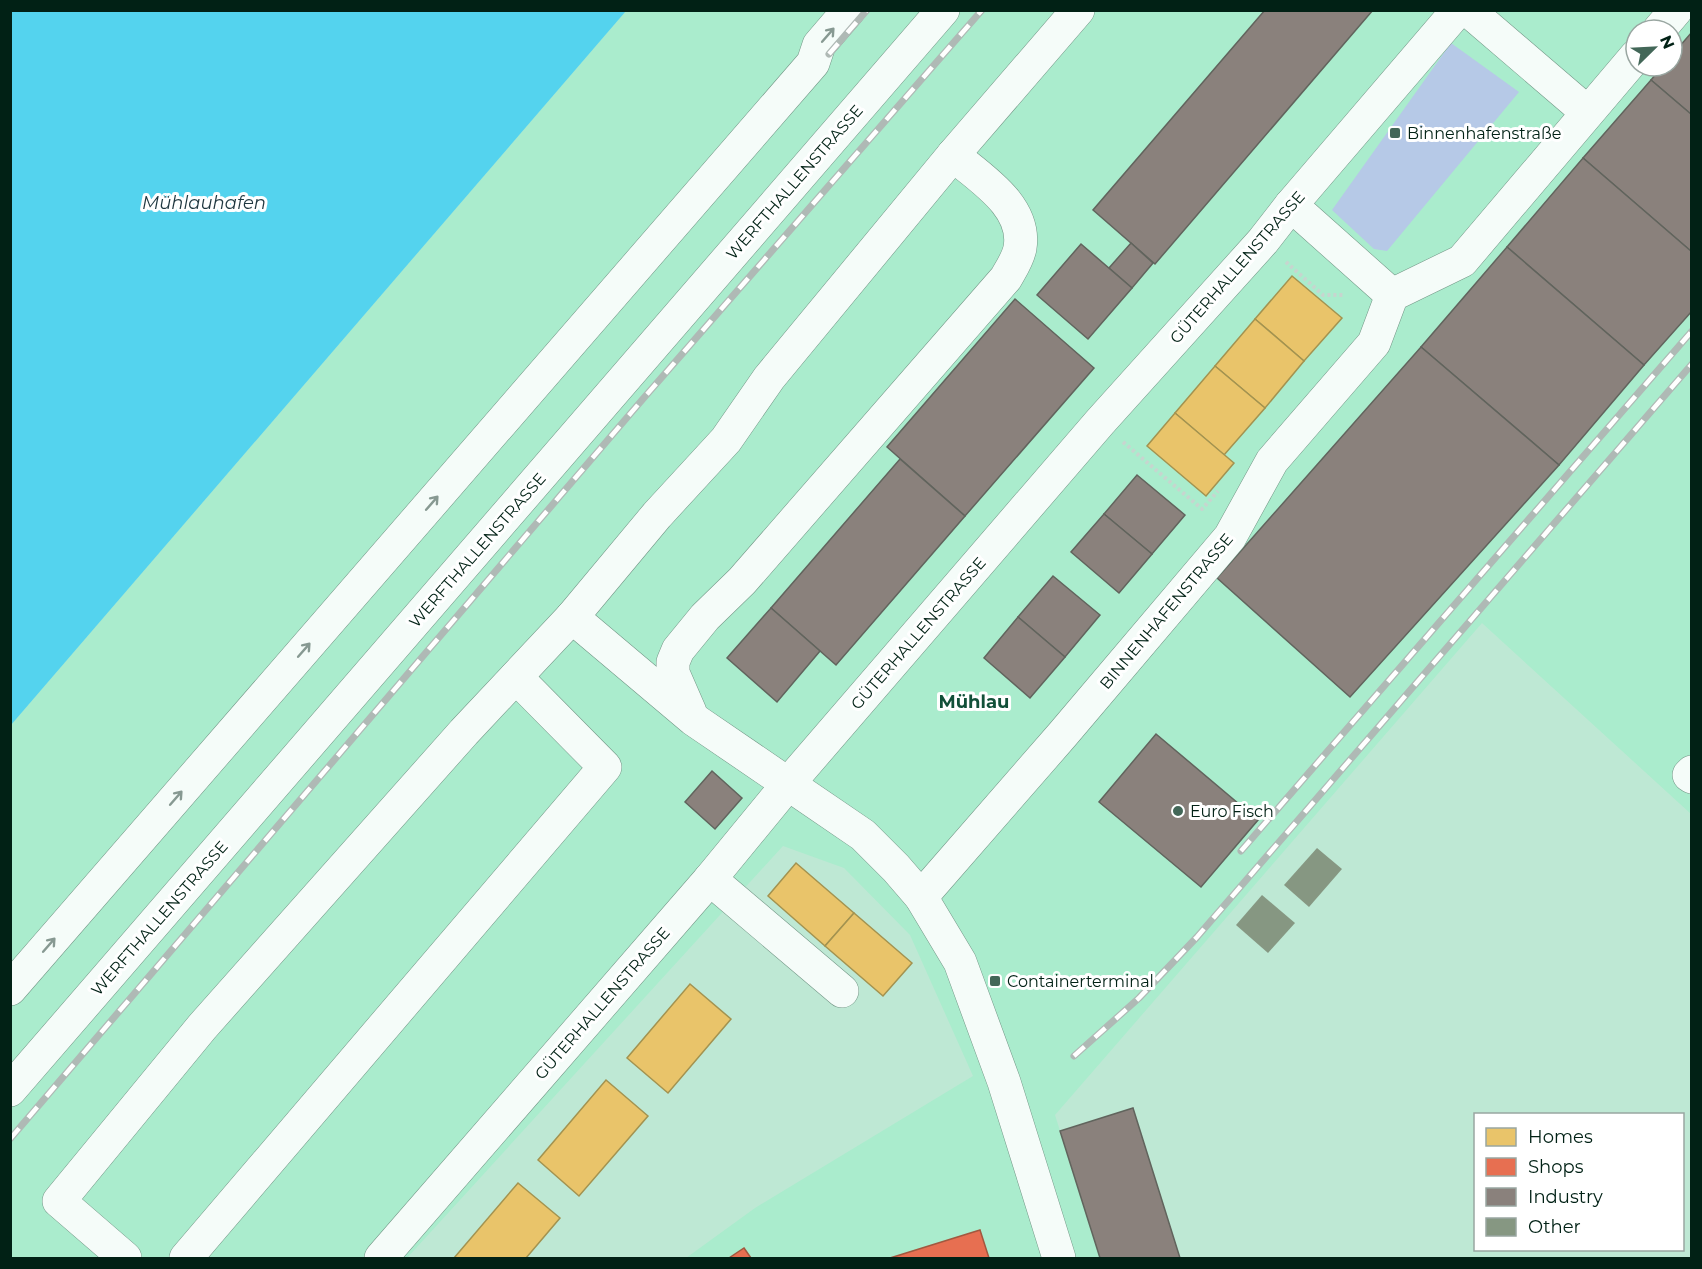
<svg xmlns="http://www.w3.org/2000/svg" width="1702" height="1269" font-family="Montserrat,sans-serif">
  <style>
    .built { fill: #aaeccd; fill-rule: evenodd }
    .green { fill: #b6c9e7 }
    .water { fill: #54d3ee }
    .homes { fill: #e9c46a; stroke: #a39350; stroke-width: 1.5 }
    .shops { fill: #e76f51; stroke: #a2583f; stroke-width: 1.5 }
    .industry { fill: #8a817c; stroke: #61645d; stroke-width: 1.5 }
    .building { fill: #869782 }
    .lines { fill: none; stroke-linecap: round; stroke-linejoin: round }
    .minor-casing { stroke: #739686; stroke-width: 34 }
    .path { stroke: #c7d5cf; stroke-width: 4; stroke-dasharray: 3 3; stroke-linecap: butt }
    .minor { stroke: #f5fcf9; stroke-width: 33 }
    .rail-casing { stroke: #afb9b5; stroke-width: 7 }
    .rail { stroke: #fff; stroke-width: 4.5; stroke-dasharray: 14; stroke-linecap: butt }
    .oneway { stroke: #879992 }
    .poi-dot { fill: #436758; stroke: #fff; stroke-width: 2 }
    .labels { text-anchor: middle; stroke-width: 6; stroke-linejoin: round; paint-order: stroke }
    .poi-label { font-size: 16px; fill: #012115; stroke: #fff; text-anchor: start }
    .street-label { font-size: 16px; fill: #012115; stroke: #fff }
    .water-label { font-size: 18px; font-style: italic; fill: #1e363f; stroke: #fff }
    .neighbourhood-label { font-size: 18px; font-weight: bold; fill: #125039; stroke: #fff }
  </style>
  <rect width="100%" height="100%" fill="#bee8d4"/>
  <path class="built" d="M 626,11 L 1691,11 L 1691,814 L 1482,623 L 1055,1115 L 1100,1258 L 686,1258 L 755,1208 L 973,1076 L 910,935 L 844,868 L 783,846 L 407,1258 L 11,1258 L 11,725 ZM 1636,30 L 1672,30 L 1672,66 L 1636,66 Z"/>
  <polygon class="green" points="1451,43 1519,92 1387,251 1374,249 1332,210"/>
  <polygon class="water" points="11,10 626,11 11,725 10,11"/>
  <g class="homes">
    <polygon points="1292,276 1342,318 1304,361 1255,319"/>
    <polygon points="1255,319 1304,361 1265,408 1215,366"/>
    <polygon points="1215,366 1265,408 1224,455 1175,413"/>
    <polygon points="1175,413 1234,463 1206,496 1147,446"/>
    <polygon points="796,863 854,913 825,946 768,896"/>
    <polygon points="854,913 912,963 883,996 825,946"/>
    <polygon points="690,984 731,1019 668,1093 627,1058"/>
    <polygon points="606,1080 648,1116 579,1196 538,1160"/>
    <polygon points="518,1183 560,1218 526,1258 454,1258"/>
  </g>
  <g class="shops">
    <polygon points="980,1230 989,1258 890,1258"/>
    <polygon points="744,1248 751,1258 729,1258"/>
  </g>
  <g class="industry">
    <polygon points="1265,10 1373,10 1155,264 1093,210"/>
    <polygon points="1692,32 1692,115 1651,80 1663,66 1672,66 1672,55"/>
    <polygon points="1651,80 1692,115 1692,252 1583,158"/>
    <polygon points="1583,158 1692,252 1692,311 1644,365 1507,247"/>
    <polygon points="1131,243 1153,263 1132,288 1109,268"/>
    <polygon points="1081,244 1132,288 1088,339 1037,295"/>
    <polygon points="1507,247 1644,365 1559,465 1421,347"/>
    <polygon points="1015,299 1094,368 965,516 887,447"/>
    <polygon points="1421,347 1559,465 1350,697 1217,578"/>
    <polygon points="900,459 965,516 836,665 771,608"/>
    <polygon points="1137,475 1185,515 1152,554 1104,514"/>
    <polygon points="1104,514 1152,554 1119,593 1071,552"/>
    <polygon points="1053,576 1100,615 1065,657 1018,617"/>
    <polygon points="771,608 820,651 777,702 727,658"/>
    <polygon points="1018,617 1065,657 1030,698 984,658"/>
    <polygon points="1156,734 1258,820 1201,887 1099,802"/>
    <polygon points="712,771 742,798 715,829 685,802"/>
    <polygon points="1133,1108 1180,1258 1100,1258 1060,1131"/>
  </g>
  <g class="building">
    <polygon points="1317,848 1342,869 1309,907 1284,885"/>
    <polygon points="1262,895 1295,923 1268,953 1236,925"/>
  </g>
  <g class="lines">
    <defs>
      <g id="minor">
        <polyline points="1468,10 1587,112"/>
        <polyline points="1659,30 1676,10"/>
        <polyline points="1291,205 1392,295"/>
        <polyline points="572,617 693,719 863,835 896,868 921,897 960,962 1004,1082 1059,1258"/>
        <path d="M 690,712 L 673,673 L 673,662 L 678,650 L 705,617 L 742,581 L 1006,278 C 1011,269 1018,259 1020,248 C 1027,206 980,178 953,155"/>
        <polyline points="1692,772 1689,775 1692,777"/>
        <polyline points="710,879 842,991"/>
        <polyline points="921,897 1063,734 1230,537 1272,461 1374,343 1392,295 1462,261 1636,56"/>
        <polyline points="10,989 813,63 819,45 849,10"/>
        <polyline points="10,1090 943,10"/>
        <polyline points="125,1258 59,1201 202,1027 464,732 572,617 657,515 726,440 769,378 953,155 1078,10"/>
        <polyline points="186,1258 605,767 516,677"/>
        <polyline points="381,1258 710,879 788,784 1100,422 1263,241 1291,205 1458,10"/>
      </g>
    </defs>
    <use href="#minor" class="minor-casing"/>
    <g class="path">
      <polyline points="1286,262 1323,295 1344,295"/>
      <polyline points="1123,442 1202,509 1218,491"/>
    </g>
    <use href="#minor" class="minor"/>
    <defs>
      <g id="rail">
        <polyline points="829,54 867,10"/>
        <polyline points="1241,851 1692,331"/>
        <polyline points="1074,1056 1139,998 1197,937 1692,364"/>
        <polyline points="10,1139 642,400 982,10"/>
      </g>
    </defs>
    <use href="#rail" class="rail-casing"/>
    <use href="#rail" class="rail"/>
  </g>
  <defs><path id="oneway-shaft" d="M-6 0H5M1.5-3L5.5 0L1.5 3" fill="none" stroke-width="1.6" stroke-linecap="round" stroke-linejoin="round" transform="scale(1.5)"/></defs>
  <g class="oneway">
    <use href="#oneway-shaft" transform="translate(828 35) rotate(-49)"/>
    <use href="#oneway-shaft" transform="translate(432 503) rotate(-49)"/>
    <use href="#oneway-shaft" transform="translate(304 650) rotate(-49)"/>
    <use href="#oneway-shaft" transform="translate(176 798) rotate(-49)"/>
    <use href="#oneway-shaft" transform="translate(49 945) rotate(-49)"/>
  </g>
  <g class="poi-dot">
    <rect x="1389" y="127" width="12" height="12" rx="3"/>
    <circle cx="1178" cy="811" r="6"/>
    <rect x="989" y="975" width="12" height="12" rx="3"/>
  </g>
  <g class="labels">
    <g class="poi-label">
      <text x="1407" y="139">Binnenhafenstraße</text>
      <text x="1190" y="817">Euro Fisch</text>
      <text x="1007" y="987">Containerterminal</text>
    </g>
    <g class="street-label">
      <text transform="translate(794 182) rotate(-49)" y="6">WERFTHALLENSTRASSE</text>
      <text transform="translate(1237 267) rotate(-49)" y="6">GÜTERHALLENSTRASSE</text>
      <text transform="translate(477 550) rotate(-49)" y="6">WERFTHALLENSTRASSE</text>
      <text transform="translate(1166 611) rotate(-50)" y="6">BINNENHAFENSTRASSE</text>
      <text transform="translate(918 633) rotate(-49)" y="6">GÜTERHALLENSTRASSE</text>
      <text transform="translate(159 918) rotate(-49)" y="6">WERFTHALLENSTRASSE</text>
      <text transform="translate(602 1003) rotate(-49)" y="6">GÜTERHALLENSTRASSE</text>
    </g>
    <g class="water-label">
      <text x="204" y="209">Mühlauhafen</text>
    </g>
    <g class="neighbourhood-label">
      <text x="974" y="708">Mühlau</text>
    </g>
  </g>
  <rect width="1702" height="1269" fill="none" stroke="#012115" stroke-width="24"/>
  <rect x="1474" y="1113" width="210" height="138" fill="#ffffff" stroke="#99a6a1" stroke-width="1.5"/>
  <rect x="1486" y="1128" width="30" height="18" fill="#e9c46a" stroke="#99a6a1" stroke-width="1.5"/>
  <text x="1528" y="1143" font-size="18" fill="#012115">Homes</text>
  <rect x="1486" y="1158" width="30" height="18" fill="#e76f51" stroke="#99a6a1" stroke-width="1.5"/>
  <text x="1528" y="1173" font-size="18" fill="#012115">Shops</text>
  <rect x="1486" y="1188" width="30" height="18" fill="#8a817c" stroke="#99a6a1" stroke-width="1.5"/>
  <text x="1528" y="1203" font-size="18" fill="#012115">Industry</text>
  <rect x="1486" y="1218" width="30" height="18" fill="#869782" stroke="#99a6a1" stroke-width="1.5"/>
  <text x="1528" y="1233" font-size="18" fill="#012115">Other</text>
  <g transform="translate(1654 48) rotate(66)"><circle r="28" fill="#ffffff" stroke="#99a6a1" stroke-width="1.5"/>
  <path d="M0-4.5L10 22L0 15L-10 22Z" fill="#436758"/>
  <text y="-9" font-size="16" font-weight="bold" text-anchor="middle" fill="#012115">N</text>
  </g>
</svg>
